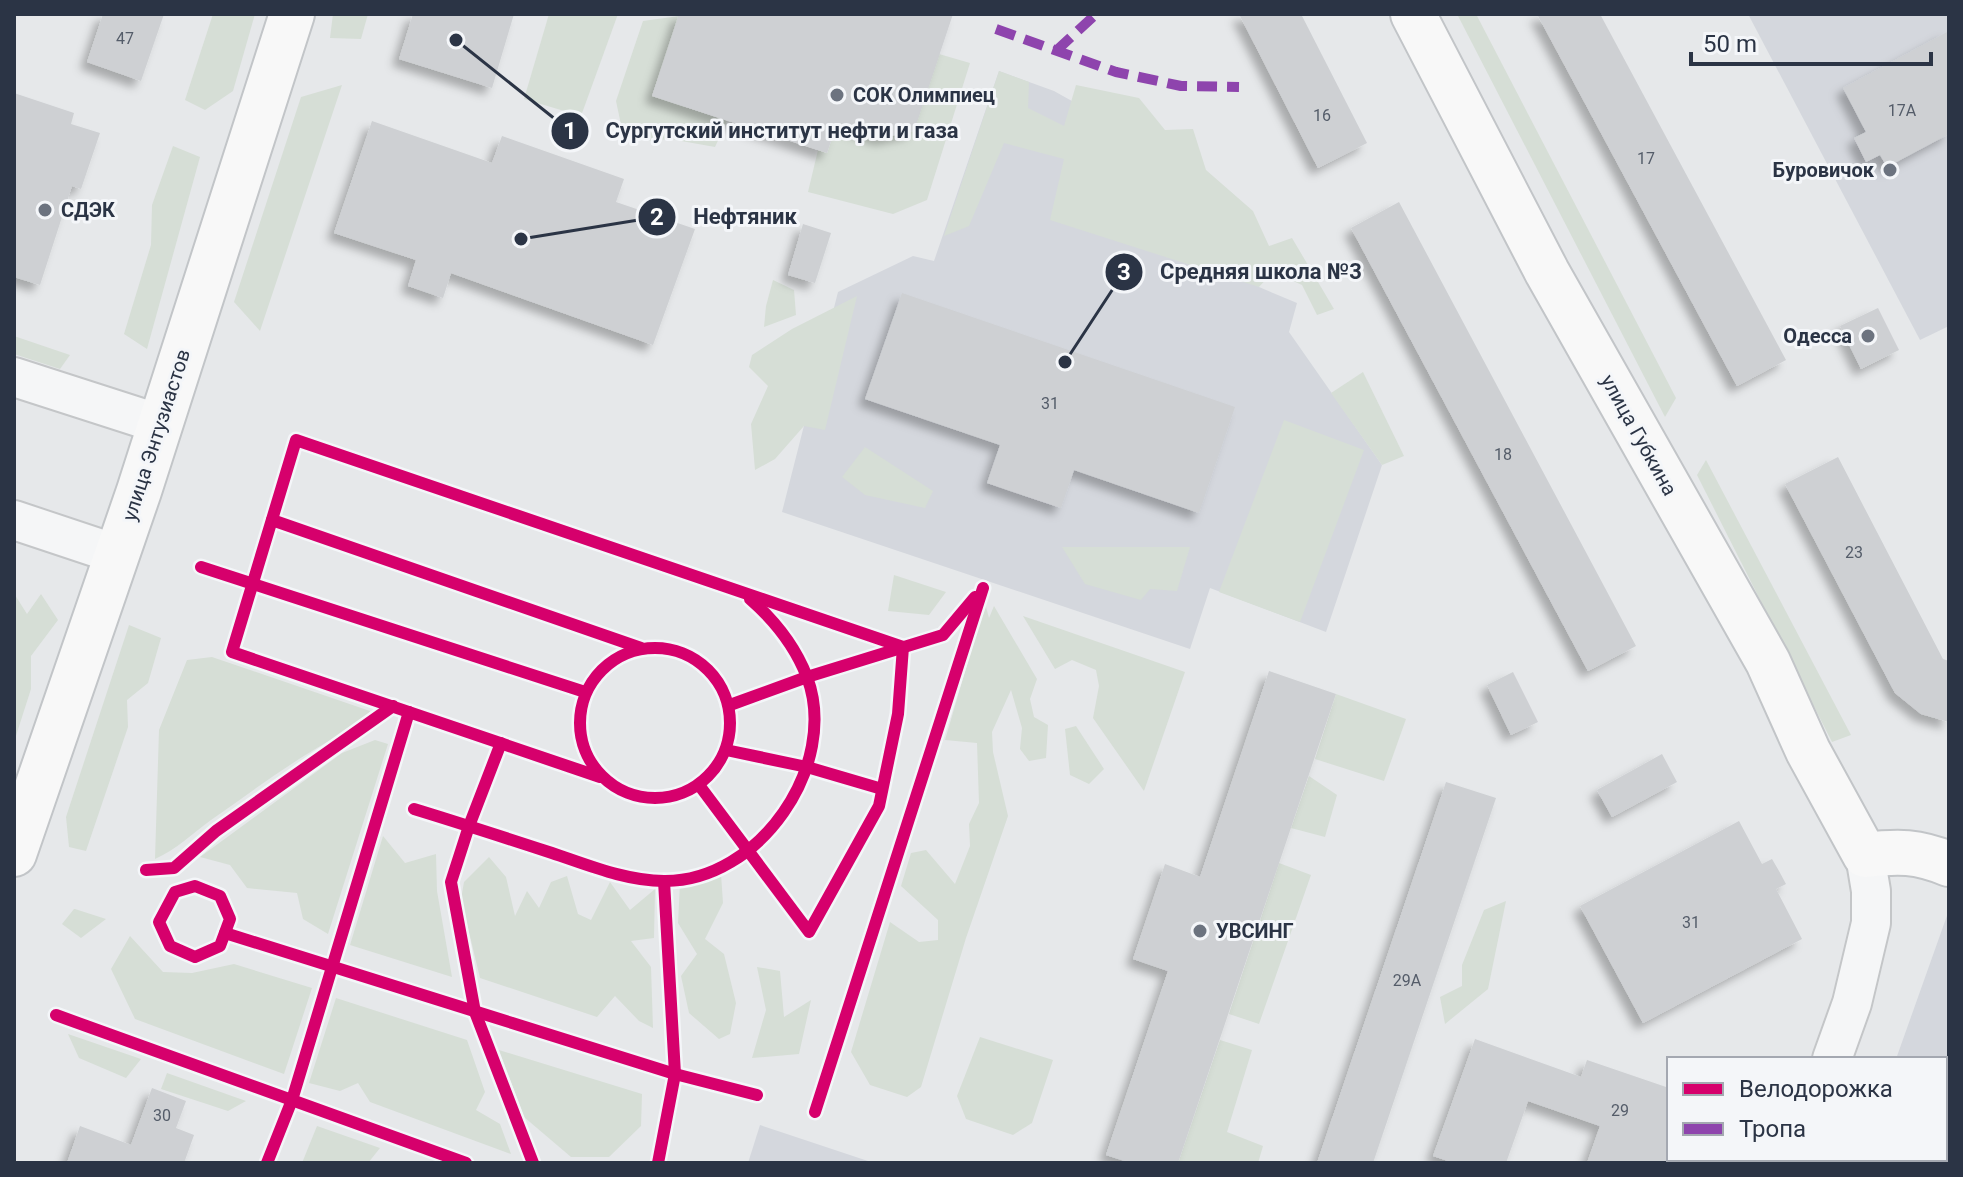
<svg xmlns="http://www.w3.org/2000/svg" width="1963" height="1177" font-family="Roboto,sans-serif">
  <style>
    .built { fill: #d4d7dd }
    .green { fill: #d6ded6 }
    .building { fill: #ced0d3; filter: url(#shadow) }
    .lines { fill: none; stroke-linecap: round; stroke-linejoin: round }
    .minor-casing { stroke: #c4c6c8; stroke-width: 42 }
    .major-casing { stroke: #c2c5c8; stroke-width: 48 }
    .minor { stroke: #f5f6f7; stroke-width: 38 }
    .major { stroke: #f8f8f8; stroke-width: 44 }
    .quiet { stroke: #8e44ad; stroke-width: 10; stroke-dasharray: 20 10; stroke-linecap: butt }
    .cycleway-casing { stroke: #f4f6f9; stroke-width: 17 }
    .cycleway { stroke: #d6006c; stroke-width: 12 }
    .poi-dot { fill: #6c737f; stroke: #f4f6f9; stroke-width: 3 }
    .labels { text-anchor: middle; stroke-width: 6; stroke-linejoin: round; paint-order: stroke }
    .number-label { font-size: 16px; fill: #545c69 }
    .poi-label { font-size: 20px; font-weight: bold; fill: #2b3445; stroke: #f4f6f9; text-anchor: start }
    .street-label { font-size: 20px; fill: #2b3445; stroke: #f4f6f9 }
    .leader { fill: none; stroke: #2b3445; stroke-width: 3 }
    .callout-dot { fill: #2b3445; stroke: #f4f6f9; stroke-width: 3 }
    .mark-label { font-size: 24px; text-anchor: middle; font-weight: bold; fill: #fff }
    .callout-label { font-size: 22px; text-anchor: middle; font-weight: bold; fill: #2b3445; stroke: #f4f6f9; stroke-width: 6; stroke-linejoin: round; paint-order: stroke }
  </style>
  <defs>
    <filter id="shadow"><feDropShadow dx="-7" dy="7" stdDeviation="4" flood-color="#0004"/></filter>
  </defs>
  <rect width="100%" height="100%" fill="#e6e8ea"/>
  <g class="built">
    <polygon points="1748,14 1949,14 1949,326 1920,340"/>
    <polygon points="999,71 1054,91 1179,161 1259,287 1297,303 1289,332 1382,465 1326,632 1210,588 1190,649 782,512 838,292 913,256 934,261"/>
    <polygon points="1949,910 1949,1163 1856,1163 1858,1159 1945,1159 1945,1059 1896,1059"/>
    <polygon points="760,1125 874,1163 748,1163"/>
  </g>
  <g class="green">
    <polygon points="213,14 255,14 233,91 205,110 185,100"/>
    <polygon points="333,14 368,14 361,39 330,38"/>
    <polygon points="549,14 618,14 581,116 524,99"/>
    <polygon points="1457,14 1476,14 1676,398 1665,417"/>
    <polygon points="679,16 652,96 727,121 715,147 670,139 646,141 623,134 616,101 643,21"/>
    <polygon points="939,54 970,63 927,200 893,214 808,192 818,150 827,153 837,123 882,138"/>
    <polygon points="999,71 1029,82 1028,108 1064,126 1076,85 1139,98 1165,130 1193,129 1206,170 1253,211 1269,246 1292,238 1334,309 1317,315 1302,285 1273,272 1259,287 1050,220 1064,159 1004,143 969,226 944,236"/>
    <polygon points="342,85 260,331 234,302 301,97"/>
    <polygon points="173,146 200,157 147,349 124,334 151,245 152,205"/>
    <polygon points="773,280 794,290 796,315 764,327 766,306"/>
    <polygon points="857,296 825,430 804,426 775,459 755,470 751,424 768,386 749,367 752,355 792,329"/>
    <polygon points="14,336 70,355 60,369 14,354"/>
    <polygon points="1363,372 1404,456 1382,465 1331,393"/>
    <polygon points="1284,420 1364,450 1300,622 1219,592"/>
    <polygon points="865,447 933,491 925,508 865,495 842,477"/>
    <polygon points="1706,460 1851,735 1832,742 1697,475"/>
    <polygon points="1062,547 1190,547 1177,591 1150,589 1141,600 1085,584"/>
    <polygon points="894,575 946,592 929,615 888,611"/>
    <polygon points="41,594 58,620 31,656 31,689 14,742 14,598 15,595 27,614"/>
    <polygon points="985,603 989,618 994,606 1037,679 1030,699 1034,717 1048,725 1046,758 1029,761 1020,749 1022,728 1011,690 992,732 993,752 1008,816 966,938 921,1087 907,1097 870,1085 851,1052 890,922 919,942 938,940 938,920 901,886 911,853 926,850 955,884 970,846 969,824 979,803 977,743 945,740"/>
    <polygon points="1023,616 1185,672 1144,791 1093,718 1099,686 1096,670 1072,660 1055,669"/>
    <polygon points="129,625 161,638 148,683 127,700 128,727 86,851 69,847 66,817"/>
    <path d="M 212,657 L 370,711 L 365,723 C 309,748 261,785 211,820 C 192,834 177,849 155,859 L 159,730 L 187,660 Z"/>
    <polygon points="1336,694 1406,719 1384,781 1315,759"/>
    <polygon points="1076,726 1104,769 1089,784 1070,775 1065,729"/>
    <polygon points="375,740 388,744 328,934 303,919 297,893 247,888 230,865 200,857 342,753"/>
    <polygon points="1309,776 1337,795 1325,837 1291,828"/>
    <polygon points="383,836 405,863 436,854 437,891 452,977 350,945"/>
    <polygon points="489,857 506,877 515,916 527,891 539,908 551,882 567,876 578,914 591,920 610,882 630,910 655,889 654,938 631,941 651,967 653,1028 639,1021 615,996 597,1017 480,978 461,899 464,882"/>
    <polygon points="1279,863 1311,875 1259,1024 1229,1014"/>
    <polygon points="721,874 723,903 705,939 724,954 736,1003 730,1034 719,1039 689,1013 681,976 697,954 678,923 680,884 702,881"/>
    <polygon points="1506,901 1488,989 1445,1024 1440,997 1462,986 1462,965 1484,910"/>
    <polygon points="74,909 75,909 106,919 81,938 62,924"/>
    <polygon points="130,936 163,972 192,973 234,964 312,988 284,1074 135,1019 111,969"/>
    <polygon points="757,967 780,971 784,1017 811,1000 799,1054 752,1058 766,1010"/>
    <polygon points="336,998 467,1040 485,1092 476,1110 500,1124 511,1154 370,1102 358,1083 340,1091 309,1083"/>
    <polygon points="68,1034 141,1059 126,1078 79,1058"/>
    <polygon points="980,1037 1053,1060 1032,1123 1013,1135 966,1119 957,1096"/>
    <polygon points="1220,1040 1252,1050 1227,1132 1263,1146 1258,1163 1178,1163"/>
    <polygon points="499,1050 642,1094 641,1126 609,1157 571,1157 524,1117"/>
    <polygon points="167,1073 246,1101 228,1111 161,1089"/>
    <polygon points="317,1126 380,1148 368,1163 302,1163"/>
  </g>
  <g class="building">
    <polygon points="103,14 164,14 141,81 87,62"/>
    <polygon points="413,14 514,14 492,88 399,59"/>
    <polygon points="679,14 953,14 914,131 882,138 837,123 827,153 652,96"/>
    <polygon points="1239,14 1301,14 1367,143 1318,168"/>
    <polygon points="1537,14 1600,14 1786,360 1737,386"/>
    <polygon points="1949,31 1949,134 1887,167 1880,155 1866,162 1854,138 1866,132 1843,88"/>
    <polygon points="14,93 74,113 71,124 100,133 81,189 72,186 40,285 14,277"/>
    <polygon points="372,121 492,163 502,136 624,179 616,202 695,229 653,345 451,273 443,298 408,286 416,260 334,233"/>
    <polygon points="1399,202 1636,646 1588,671 1351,228"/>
    <polygon points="803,224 831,233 815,283 788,275"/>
    <polygon points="902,293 1235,407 1199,513 1074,470 1061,508 1025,496 987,483 1000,445 865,399"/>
    <polygon points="1878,308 1899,350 1861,369 1840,326"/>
    <polygon points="1838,457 1943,659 1949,661 1949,722 1921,714 1895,693 1785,484"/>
    <polygon points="1269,671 1336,694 1178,1163 1131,1163 1106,1155 1168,971 1133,959 1165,864 1200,877"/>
    <polygon points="1513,672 1538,722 1511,735 1487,685"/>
    <polygon points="1662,754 1677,782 1612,817 1597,790"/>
    <polygon points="1446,782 1496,798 1373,1163 1317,1163"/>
    <polygon points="1739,821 1762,864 1772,859 1779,871 1786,884 1776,889 1802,939 1643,1023 1580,906"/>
    <polygon points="1475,1039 1581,1077 1587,1060 1669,1088 1669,1163 1587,1163 1600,1126 1528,1101 1506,1163 1454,1163 1433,1156"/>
    <polygon points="152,1088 186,1101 176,1128 194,1135 184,1163 67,1163 80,1126 131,1145"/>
  </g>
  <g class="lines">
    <defs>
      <g id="minor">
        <polyline points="14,377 160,424"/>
        <polyline points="14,520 116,554"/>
        <polyline points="1832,1059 1852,1003 1871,923 1871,891 1865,855"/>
        <polyline points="1796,1163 1797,1159"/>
      </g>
      <g id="major">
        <path d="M 1413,14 L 1547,272 L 1768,662 L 1808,751 L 1865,855 C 1899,851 1917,851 1949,864"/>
        <polyline points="14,854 139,491 292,14"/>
      </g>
    </defs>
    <use href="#minor" class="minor-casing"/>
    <use href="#major" class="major-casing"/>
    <use href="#minor" class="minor"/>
    <use href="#major" class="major"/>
    <g class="quiet">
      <polyline points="996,29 1116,72 1181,86 1239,87"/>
      <polyline points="1056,51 1096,14"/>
    </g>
    <defs>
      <g id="cycleway">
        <polyline points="272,520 641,648"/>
        <polyline points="201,567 585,692"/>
        <circle cx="655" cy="723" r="75"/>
        <polyline points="730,705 807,677 943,635 975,597"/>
        <polyline points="501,743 469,826 451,882 475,1012 533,1163"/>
        <polyline points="726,750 807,767 882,789"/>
        <polyline points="600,777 232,652 296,440 903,647 898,714 879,806 809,932 699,785"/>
        <path d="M 414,809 C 460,823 506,838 552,853 C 588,865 626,881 664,881 C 759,882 840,765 807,677 C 795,646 774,620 750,599"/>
        <polyline points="146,870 174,868 216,831 393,706"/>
        <polygon points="195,886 220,896 230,919 220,946 195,957 170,946 159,922 175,892"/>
        <polyline points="225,933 675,1074 757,1095"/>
        <polyline points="56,1015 466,1163"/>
        <polyline points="815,1112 983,588"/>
        <polyline points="267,1163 292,1100 409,712"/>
        <polyline points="658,1163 675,1074 664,881"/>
      </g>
    </defs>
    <use href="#cycleway" class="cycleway-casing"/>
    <use href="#cycleway" class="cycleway"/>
  </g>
  <g class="poi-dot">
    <circle cx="837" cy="95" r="8"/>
    <circle cx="1890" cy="170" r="8"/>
    <circle cx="45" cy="210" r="8"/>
    <circle cx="1868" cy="336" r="8"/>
    <circle cx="1200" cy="931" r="8"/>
  </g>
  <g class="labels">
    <g class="number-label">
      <text x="125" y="44">47</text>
      <text x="1902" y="116">17А</text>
      <text x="1322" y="121">16</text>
      <text x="1646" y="164">17</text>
      <text x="1050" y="409">31</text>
      <text x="1503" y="460">18</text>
      <text x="1854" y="558">23</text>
      <text x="1691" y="928">31</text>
      <text x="1407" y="986">29А</text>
      <text x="1620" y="1116">29</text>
      <text x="162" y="1121">30</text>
    </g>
    <g class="poi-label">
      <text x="853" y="102">СОК Олимпиец</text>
      <text x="1874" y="177" text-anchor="end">Буровичок</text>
      <text x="61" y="217">СДЭК</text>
      <text x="1852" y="343" text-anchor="end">Одесса</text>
      <text x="1216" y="938">УВСИНГ</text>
    </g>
    <g class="street-label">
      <text transform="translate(156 435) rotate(-72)" y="7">улица Энтузиастов</text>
      <text transform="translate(1639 435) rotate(61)" y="7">улица Губкина</text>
    </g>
  </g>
  <path class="leader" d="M456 40L570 131M521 239L657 217M1065 362L1124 272"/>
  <g class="callout-dot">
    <circle cx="456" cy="40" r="8"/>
    <circle cx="521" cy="239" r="8"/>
    <circle cx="1065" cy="362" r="8"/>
    <circle cx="570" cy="131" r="20"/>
    <circle cx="657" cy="217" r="20"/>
    <circle cx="1124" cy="272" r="20"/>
  </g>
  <g class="mark-label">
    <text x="570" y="139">1</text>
    <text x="657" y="225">2</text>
    <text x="1124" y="280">3</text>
  </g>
  <g class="callout-label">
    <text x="782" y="138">Сургутский институт нефти и газа</text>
    <text x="745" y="224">Нефтяник</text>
    <text x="1261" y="279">Средняя школа №3</text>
  </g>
  <rect width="1963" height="1177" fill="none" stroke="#2b3445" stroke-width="32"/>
  <rect x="1667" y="1057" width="280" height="104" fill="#f4f6f9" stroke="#a4a8b1" stroke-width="2"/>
  <rect x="1683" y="1083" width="40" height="12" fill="#d6006c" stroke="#a4a8b1" stroke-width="2"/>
  <text x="1739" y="1097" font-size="24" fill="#2b3445">Велодорожка</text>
  <rect x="1683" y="1123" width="40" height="12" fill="#8e44ad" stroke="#a4a8b1" stroke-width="2"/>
  <text x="1739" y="1137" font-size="24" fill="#2b3445">Тропа</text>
  <path d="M1691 52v12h240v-12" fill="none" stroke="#2b3445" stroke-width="4"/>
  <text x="1703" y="52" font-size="24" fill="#2b3445" stroke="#f4f6f9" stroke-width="6" paint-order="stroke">50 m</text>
</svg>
